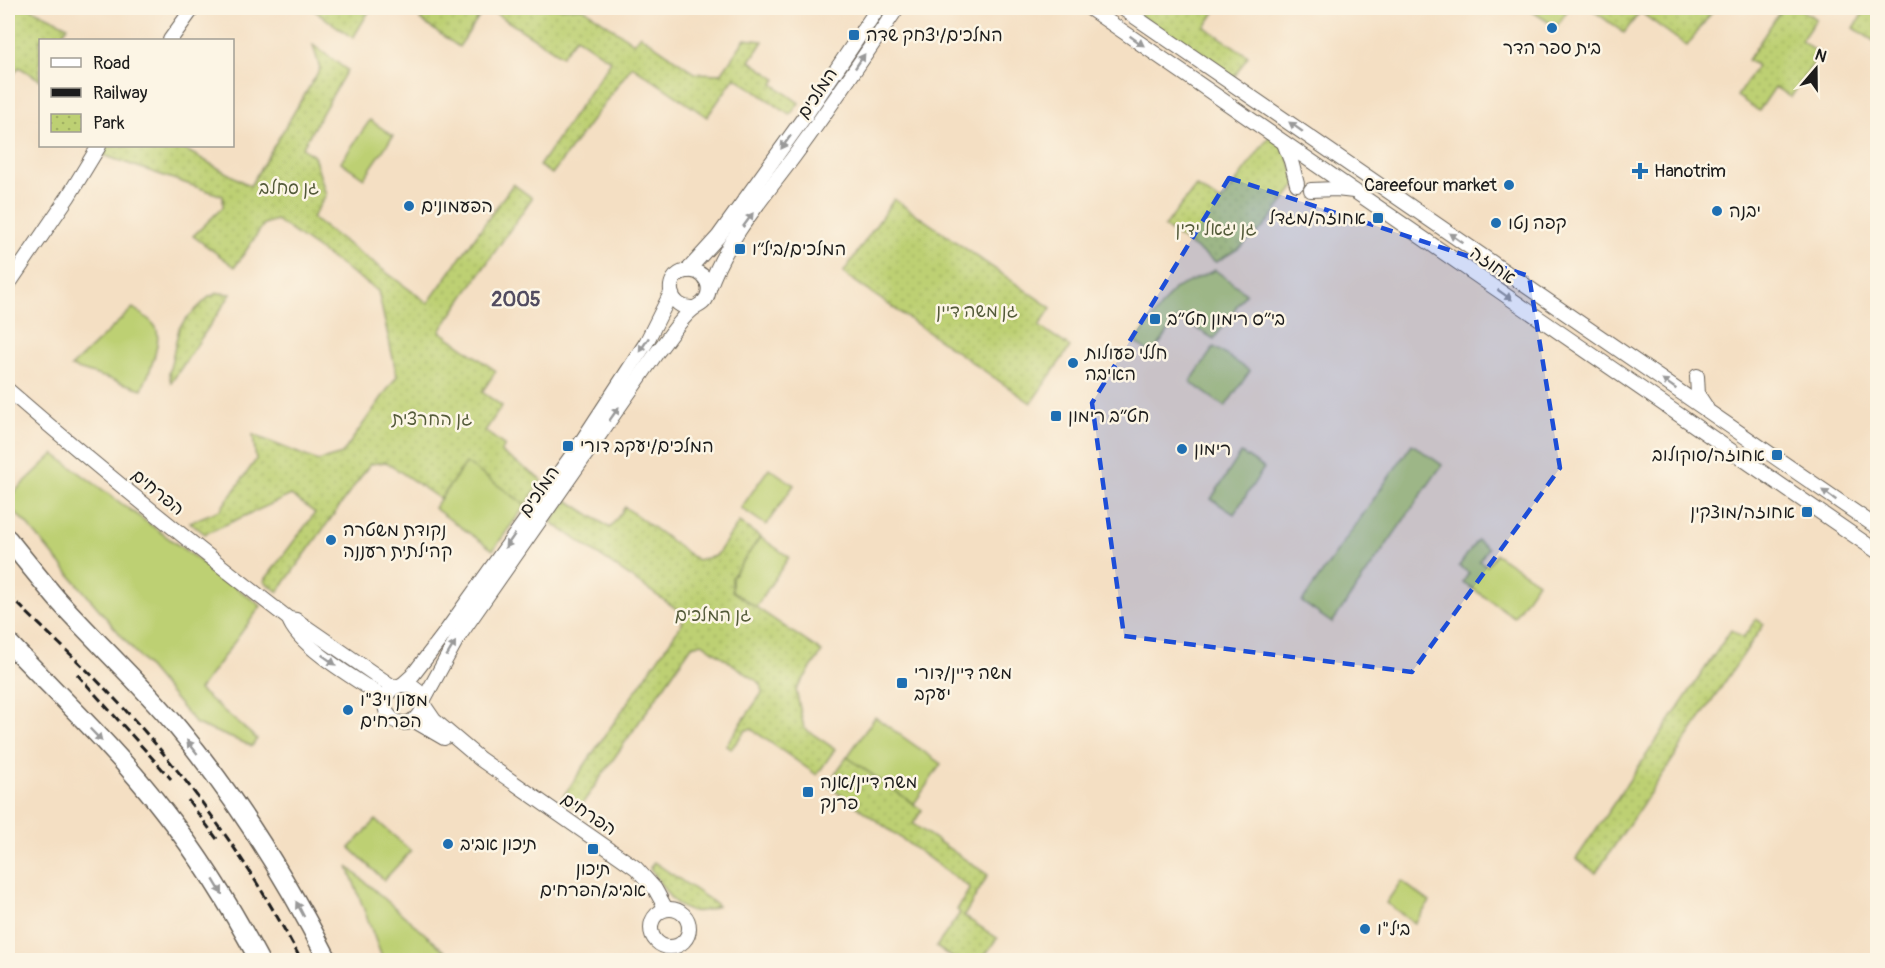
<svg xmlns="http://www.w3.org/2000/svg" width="1885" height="968" font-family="Pangolin,'Playpen Sans Hebrew',sans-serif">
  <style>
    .grass { fill: #bdd073; stroke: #6c7648; stroke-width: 1.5 }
    .park { fill: url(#park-dots); stroke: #6c7648; stroke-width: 1.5 }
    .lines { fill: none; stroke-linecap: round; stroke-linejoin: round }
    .secondary-casing { stroke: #686056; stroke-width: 16 }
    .highway-casing { stroke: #686056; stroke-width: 21 }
    .secondary { stroke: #fff; stroke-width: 14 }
    .highway { stroke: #fff; stroke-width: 18 }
    .rail { stroke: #1c1c1c; stroke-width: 3; stroke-dasharray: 9 4.5; stroke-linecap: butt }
    .oneway { fill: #999 }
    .marked { fill: #1d4ed8; fill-opacity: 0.2; stroke: #1d4ed8; stroke-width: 4.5; stroke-dasharray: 12 8; stroke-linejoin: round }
    .poi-dot { fill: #1f6fb2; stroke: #fcf5e5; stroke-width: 2 }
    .labels { text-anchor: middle; stroke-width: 5; stroke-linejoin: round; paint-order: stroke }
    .poi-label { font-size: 18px; fill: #1c1c1c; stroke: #fcf5e5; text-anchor: start }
    .street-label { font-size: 18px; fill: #1c1c1c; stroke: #fcf5e5 }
    .park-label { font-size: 18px; fill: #545b3a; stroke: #fcf5e5 }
    .neighbourhood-label { font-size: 20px; font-weight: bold; fill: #524c60; stroke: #fcf5e5 }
  </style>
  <defs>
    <pattern id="park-dots" width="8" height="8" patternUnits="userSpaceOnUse" patternTransform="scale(1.5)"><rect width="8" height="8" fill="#bdd073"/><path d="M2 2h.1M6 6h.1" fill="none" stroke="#a2b263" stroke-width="1.8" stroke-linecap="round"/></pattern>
  </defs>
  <rect width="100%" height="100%" fill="#fcf5e5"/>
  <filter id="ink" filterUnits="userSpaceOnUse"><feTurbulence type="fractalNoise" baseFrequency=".0167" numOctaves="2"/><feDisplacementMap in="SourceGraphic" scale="12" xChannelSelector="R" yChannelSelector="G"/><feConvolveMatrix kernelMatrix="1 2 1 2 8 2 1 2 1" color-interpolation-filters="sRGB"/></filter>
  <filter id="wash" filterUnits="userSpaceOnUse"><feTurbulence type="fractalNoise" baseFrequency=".008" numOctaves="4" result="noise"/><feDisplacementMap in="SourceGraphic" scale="24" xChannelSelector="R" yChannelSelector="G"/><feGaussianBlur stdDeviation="1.35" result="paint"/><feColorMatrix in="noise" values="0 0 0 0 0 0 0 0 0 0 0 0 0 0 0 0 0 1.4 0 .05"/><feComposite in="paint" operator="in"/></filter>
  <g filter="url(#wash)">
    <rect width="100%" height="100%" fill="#f4dfc3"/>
    <g class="grass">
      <polygon points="1527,8 1569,8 1556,27"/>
      <polygon points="370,120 393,136 364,178 341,162"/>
      <polygon points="1215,270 1246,293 1214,339 1179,317 1152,354 1135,342 1174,289"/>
      <path d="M 133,308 C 140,313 150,319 155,326 C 164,338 148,377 142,389 L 71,367 Z"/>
      <polygon points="1214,347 1250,371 1225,407 1190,382"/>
      <polygon points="1412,444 1442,465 1332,623 1302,602"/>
      <polygon points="1241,453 1264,468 1234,514 1211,499"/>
      <polygon points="54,454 261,606 199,690 257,739 252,746 196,724 26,523 8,506 8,498"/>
      <polygon points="466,462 526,505 493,550 434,508"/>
      <polygon points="769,468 794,485 766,525 741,508"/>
      <polygon points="760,537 789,557 756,607 732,591 732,577"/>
      <polygon points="1477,540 1488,548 1479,561 1487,566 1496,554 1538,582 1514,617 1463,582 1469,573 1459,566"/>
      <polygon points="875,717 941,764 914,804 847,757"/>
      <polygon points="376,820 411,851 384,880 350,848"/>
      <polygon points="348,867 455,960 383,960"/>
      <polygon points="1401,881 1430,902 1415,923 1386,903"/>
    </g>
    <g class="park">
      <polygon points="8,8 30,8 68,26 58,40 40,40 40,80 19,67 8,82"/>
      <polygon points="311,8 371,8 353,38"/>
      <polygon points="429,8 485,8 459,47 420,20"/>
      <polygon points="487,8 583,8 634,43 640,35 695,73 721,74 745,39 763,41 750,61 776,79 773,84 799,103 790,115 735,77 707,117 632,66 552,174 539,166 611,61 576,37 562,56"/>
      <polygon points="1128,8 1215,8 1217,9 1205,27 1248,56 1233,79"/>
      <polygon points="1596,8 1706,8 1712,12 1687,46 1640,12 1624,33 1594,11"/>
      <polygon points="1782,8 1799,8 1816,19 1801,41 1820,54 1791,97 1775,87 1759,111 1737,96 1757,66 1748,60"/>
      <polygon points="1866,8 1877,8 1877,43 1854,28"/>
      <polygon points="313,45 347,70 302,148 314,156 326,195 312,218 428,303 513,184 532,198 440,331 496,371 482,392 502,406 485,431 505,446 501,452 542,480 526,505 466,463 440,499 386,462 370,464 278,592 264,581 315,513 291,495 205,534 190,522 220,510 256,460 253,435 318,461 342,454 397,376 378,291 276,220 264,224 235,267 193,236 223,207 223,196 100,154 106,146 179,146 250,186 320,69"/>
      <polygon points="1271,134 1284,143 1297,184 1264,227 1238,249 1216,262 1164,227 1196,186 1221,202"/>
      <polygon points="894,199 1051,308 1039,326 1070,347 1031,403 843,273"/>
      <polygon points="218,293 231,294 171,383 169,373 179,328 186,319 209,297"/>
      <polygon points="567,500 610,528 625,507 697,560 716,556 739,522 760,537 732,577 732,591 822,652 796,690 804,728 835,749 817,775 751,729 746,730 731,749 726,745 762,693 761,684 702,643 692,646 578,810 562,798 683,622 678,610 551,522"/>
      <polygon points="1756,619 1764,624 1596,873 1576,859 1731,630 1743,638"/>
      <polygon points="847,757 922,810 913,824 988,875 964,916 997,938 982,960 956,960 936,947 960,913 957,910 970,888 827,785"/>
      <path d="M 654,862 L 716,904 L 717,906 C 680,924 668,894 650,868 Z"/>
    </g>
  </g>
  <g filter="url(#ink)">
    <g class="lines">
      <defs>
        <g id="secondary">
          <polyline points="1089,8 1878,552"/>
          <polyline points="1122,8 1878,528"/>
          <polyline points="170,40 193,8"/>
          <polyline points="1284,143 1291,161 1297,184"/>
          <polyline points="1311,190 1336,189 1354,191"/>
          <polyline points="687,271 718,237 805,116 878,8"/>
          <polyline points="8,285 68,197 99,146"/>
          <path d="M 709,289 C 726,239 764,197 795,155 C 831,106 864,57 897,8"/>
          <polyline points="1697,376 1698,395 1706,407"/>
          <path d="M 8,390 C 99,469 193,545 289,619 L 296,620 L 393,687"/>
          <path d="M 289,619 C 297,646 362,683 386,699"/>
          <polyline points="402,685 412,676 442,637 580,444 646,343 671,293"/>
          <circle cx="404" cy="704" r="19"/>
          <path d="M 423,701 L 457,639 L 658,351 C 669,338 679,320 693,309 C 699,305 704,304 707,297 C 710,290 709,282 703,276 C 699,272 692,270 686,271 C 662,276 668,310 694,308"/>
          <polyline points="423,704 434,720 480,759 636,868 655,889 666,909"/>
          <polyline points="413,720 444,738"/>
          <circle cx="670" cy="928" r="19"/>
        </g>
        <g id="highway">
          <path d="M 8,539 C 24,559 40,579 57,599 C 96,642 140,683 178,728 C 237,799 286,878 328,960"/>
          <path d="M 8,642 C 60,697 117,750 163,810 C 200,857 231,907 259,960"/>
        </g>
      </defs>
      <use href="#secondary" class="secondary-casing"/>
      <use href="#highway" class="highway-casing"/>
      <use href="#secondary" class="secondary"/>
      <use href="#highway" class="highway"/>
      <g class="rail">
        <path d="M 8,594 C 42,628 79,661 112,696 C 187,774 251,865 301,960"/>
        <polyline points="77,674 171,779"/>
        <polyline points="188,800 217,839"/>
      </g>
    </g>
    <defs><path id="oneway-solid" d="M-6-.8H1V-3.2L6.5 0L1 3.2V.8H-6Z" transform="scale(1.5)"/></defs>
    <g class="oneway">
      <use href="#oneway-solid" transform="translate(1137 41) rotate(35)"/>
      <use href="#oneway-solid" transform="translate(860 61) rotate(-56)"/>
      <use href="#oneway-solid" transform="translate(1296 127) rotate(-145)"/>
      <use href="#oneway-solid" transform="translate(786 142) rotate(126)"/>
      <use href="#oneway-solid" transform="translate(748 220) rotate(-54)"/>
      <use href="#oneway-solid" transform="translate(1456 238) rotate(-145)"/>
      <use href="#oneway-solid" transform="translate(1505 295) rotate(35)"/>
      <use href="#oneway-solid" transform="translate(644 345) rotate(123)"/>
      <use href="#oneway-solid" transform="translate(1669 384) rotate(-145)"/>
      <use href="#oneway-solid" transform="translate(614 414) rotate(-55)"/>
      <use href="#oneway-solid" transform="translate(1829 495) rotate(-145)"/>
      <use href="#oneway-solid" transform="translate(510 541) rotate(125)"/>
      <use href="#oneway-solid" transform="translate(451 649) rotate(-59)"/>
      <use href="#oneway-solid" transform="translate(329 660) rotate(36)"/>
      <use href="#oneway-solid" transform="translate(96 735) rotate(46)"/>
      <use href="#oneway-solid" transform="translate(192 747) rotate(-128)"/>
      <use href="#oneway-solid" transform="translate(218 887) rotate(59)"/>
      <use href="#oneway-solid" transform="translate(300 909) rotate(-118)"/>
    </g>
  </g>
  <path class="marked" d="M 1229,178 L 1529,276 L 1560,468 L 1412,672 L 1124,636 L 1092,403 Z"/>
  <g class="poi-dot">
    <circle cx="1552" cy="28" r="6"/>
    <rect x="848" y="29" width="12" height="12" rx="3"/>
    <path d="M1637 162h6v6h6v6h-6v6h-6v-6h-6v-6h6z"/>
    <circle cx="1509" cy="185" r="6"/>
    <circle cx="409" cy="206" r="6"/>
    <circle cx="1717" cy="211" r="6"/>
    <rect x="1372" y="212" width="12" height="12" rx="3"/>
    <circle cx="1496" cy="223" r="6"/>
    <rect x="734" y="243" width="12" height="12" rx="3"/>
    <rect x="1149" y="313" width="12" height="12" rx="3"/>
    <circle cx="1073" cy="363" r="6"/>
    <rect x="1050" y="410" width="12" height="12" rx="3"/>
    <rect x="562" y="440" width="12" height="12" rx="3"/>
    <circle cx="1182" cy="449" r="6"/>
    <rect x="1771" y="449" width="12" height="12" rx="3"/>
    <rect x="1801" y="506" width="12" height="12" rx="3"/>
    <circle cx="331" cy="540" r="6"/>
    <rect x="896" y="677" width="12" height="12" rx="3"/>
    <circle cx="348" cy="710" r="6"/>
    <rect x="802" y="786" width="12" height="12" rx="3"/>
    <circle cx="448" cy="844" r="6"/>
    <rect x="587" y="843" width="12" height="12" rx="3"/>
    <circle cx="1365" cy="929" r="6"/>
  </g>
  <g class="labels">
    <g class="poi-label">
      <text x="866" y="41">המלכים/יצחק שדה</text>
      <text x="1552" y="54" text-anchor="middle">בית ספר הדר</text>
      <text x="1654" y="177">Hanotrim</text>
      <text x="1497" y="191" text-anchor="end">Careefour market</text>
      <text x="421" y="212">הפעמונים</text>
      <text x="1729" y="217">יבנה</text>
      <text x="1366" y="224" text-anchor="end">אחוזה/מגדל</text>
      <text x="1508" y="229">קפה נטו</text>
      <text x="752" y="255">המלכים/ביל״ו</text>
      <text x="1167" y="325">בי״ס רימון חט״ב</text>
      <text x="1085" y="359">חללי פעולות<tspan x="1085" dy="21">האיבה</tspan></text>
      <text x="1068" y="422">חט״ב רימון</text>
      <text x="580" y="452">המלכים/יעקב דורי</text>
      <text x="1194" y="455">רימון</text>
      <text x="1765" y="461" text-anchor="end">אחוזה/סוקולוב</text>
      <text x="1795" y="518" text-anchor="end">אחוזה/מוצקין</text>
      <text x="343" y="536">נקודת משטרה<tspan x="343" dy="21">קהילתית רעננה</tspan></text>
      <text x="914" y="679">משה דיין/דורי<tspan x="914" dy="21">יעקב</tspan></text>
      <text x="360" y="706">מעון ויצ"ו<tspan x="360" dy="21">הפרחים</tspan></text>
      <text x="820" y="788">משה דיין/אנה<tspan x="820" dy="21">פרנק</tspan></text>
      <text x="460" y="850">תיכון אביב</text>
      <text x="593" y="875" text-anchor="middle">תיכון<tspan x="593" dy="21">אביב/הפרחים</tspan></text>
      <text x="1377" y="935">ביל"ו</text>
    </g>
    <g class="street-label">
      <text transform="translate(817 93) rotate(-56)" y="6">המלכים</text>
      <text transform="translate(1493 265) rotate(35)" y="6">אחוזה</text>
      <text transform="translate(539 491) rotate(-55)" y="6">המלכים</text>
      <text transform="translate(158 492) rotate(39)" y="6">הפרחים</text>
      <text transform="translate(589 814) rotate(34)" y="6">הפרחים</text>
    </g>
    <g class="park-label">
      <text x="289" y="194">גן סחלב</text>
      <text x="1216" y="235">גן יגאל ידין</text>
      <text x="977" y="317">גן משה דיין</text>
      <text x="432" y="425">גן החרצית</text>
      <text x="713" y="621">גן המלכים</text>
    </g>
    <g class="neighbourhood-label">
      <text x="516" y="306">2005</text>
    </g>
  </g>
  <rect width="1885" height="968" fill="none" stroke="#fcf5e5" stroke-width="30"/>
  <rect x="39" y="39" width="195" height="108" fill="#fcf5e5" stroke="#a29e95" stroke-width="1.5"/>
  <rect x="51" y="58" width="30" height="9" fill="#ffffff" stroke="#a29e95" stroke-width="1.5"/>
  <text x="93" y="69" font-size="18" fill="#1c1c1c">Road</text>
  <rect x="51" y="88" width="30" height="9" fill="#1c1c1c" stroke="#a29e95" stroke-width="1.5"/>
  <text x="93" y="99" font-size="18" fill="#1c1c1c">Railway</text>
  <rect x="51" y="114" width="30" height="18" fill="url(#park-dots)" stroke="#a29e95" stroke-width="1.5"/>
  <text x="93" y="129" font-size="18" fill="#1c1c1c">Park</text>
  <g transform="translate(1816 69) rotate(20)" stroke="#fcf5e5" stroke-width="4.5" paint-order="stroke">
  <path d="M0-4.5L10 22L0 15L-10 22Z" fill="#1c1c1c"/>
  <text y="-9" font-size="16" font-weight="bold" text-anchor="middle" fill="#1c1c1c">N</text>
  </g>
</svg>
